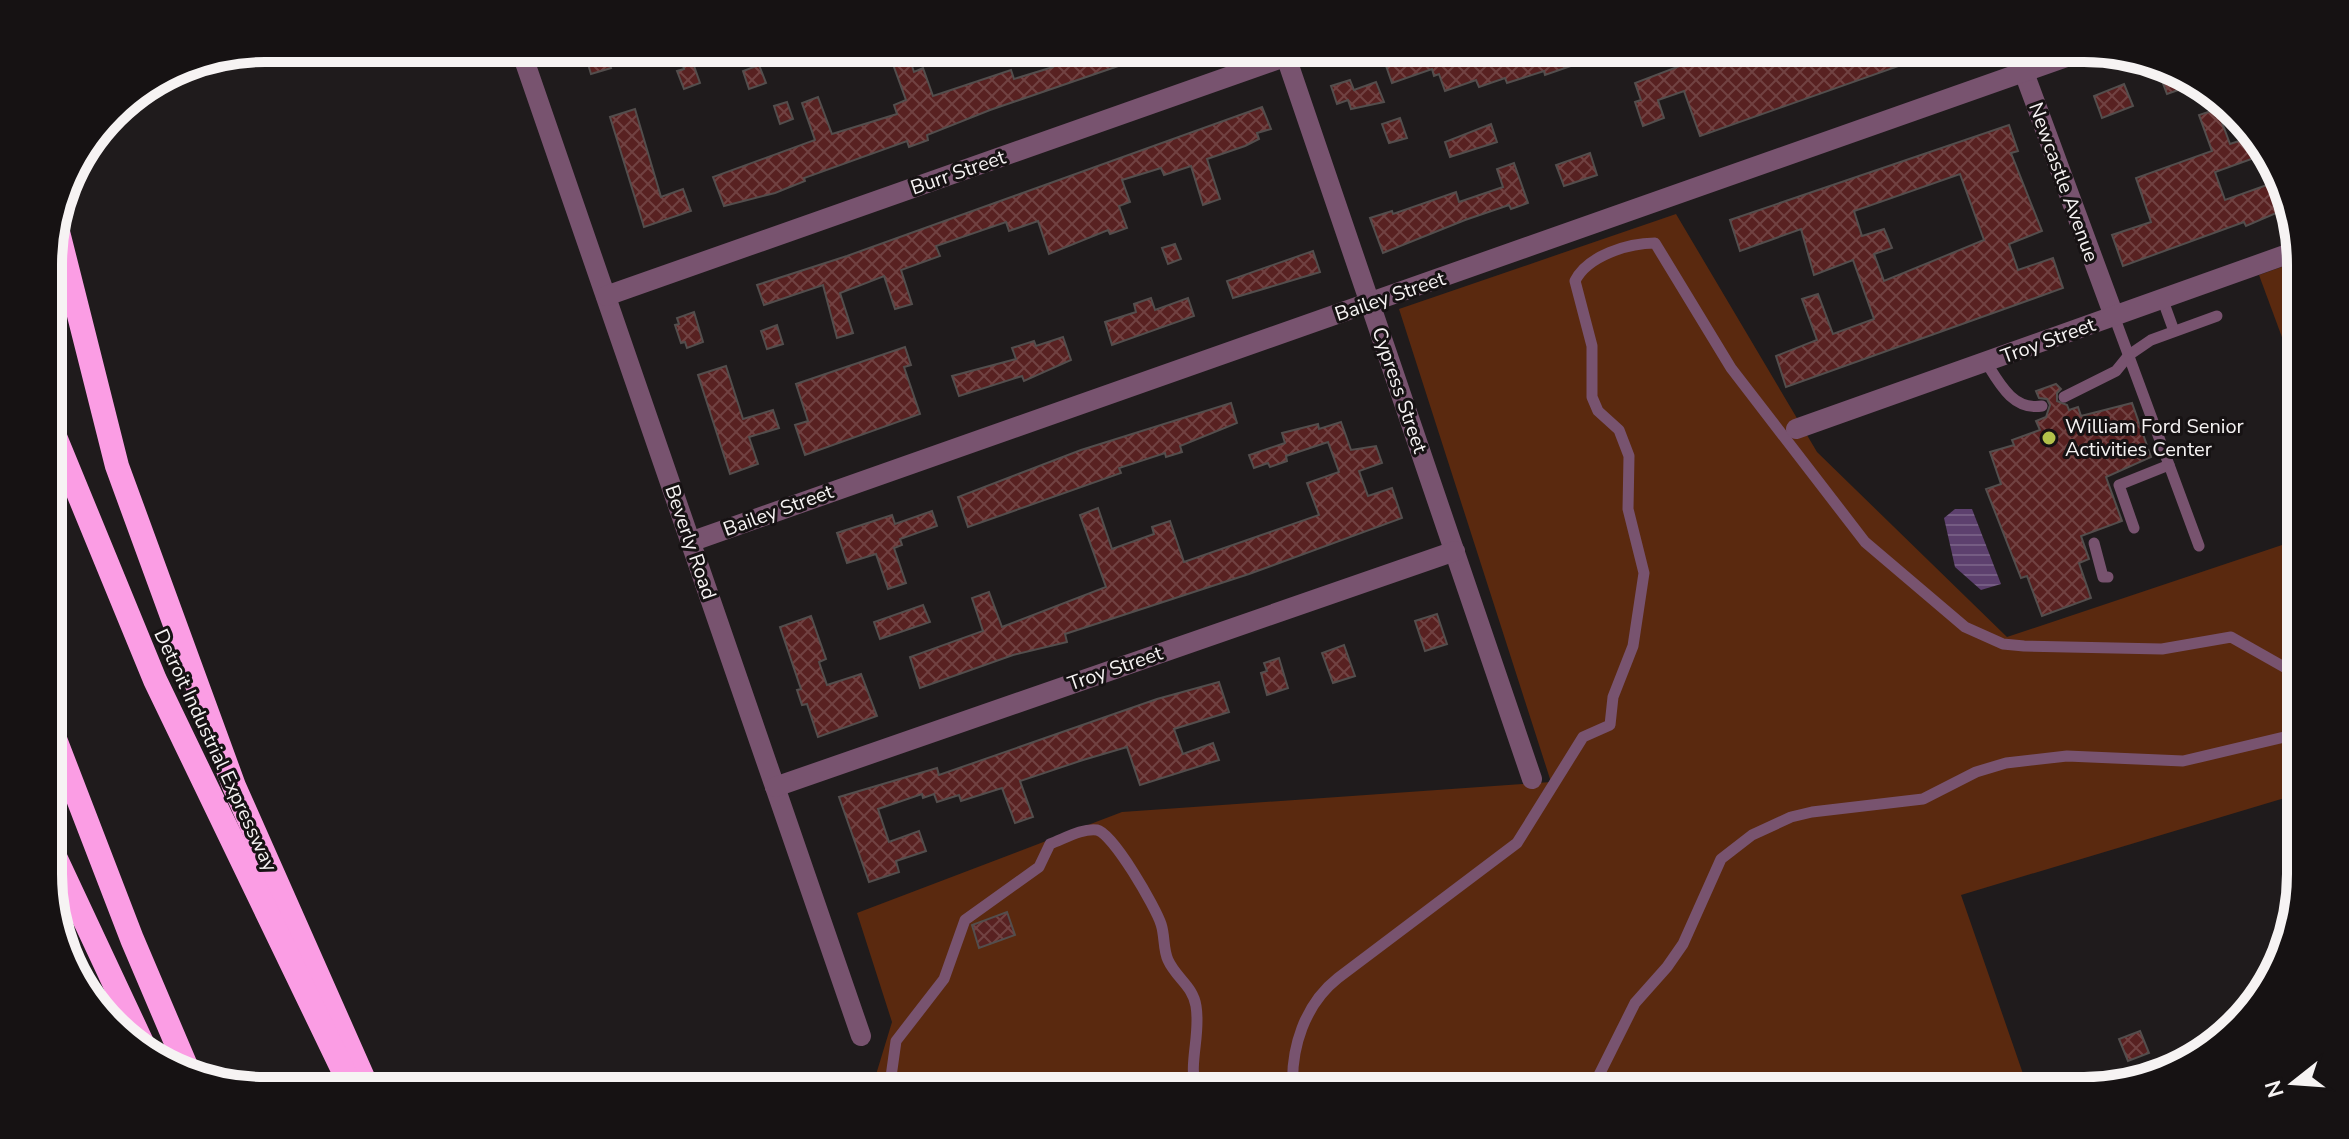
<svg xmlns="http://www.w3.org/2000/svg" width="2349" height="1139" font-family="'Nunito Sans',sans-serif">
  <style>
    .grass { fill: #5a290f }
    .water { fill: url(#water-rules) }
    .building { fill: url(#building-cross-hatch); stroke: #534e4d; stroke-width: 2; fill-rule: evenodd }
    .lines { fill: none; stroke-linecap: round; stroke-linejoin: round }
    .lane { stroke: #78536f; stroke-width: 11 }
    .street { stroke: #78536f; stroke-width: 20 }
    .highway { stroke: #fb9de4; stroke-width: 24 }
    .poi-dot { fill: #b4c24b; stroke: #161213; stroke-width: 3 }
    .labels { text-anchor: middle; stroke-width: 6; stroke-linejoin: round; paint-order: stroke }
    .street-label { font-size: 20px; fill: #f6f3f3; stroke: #161213 }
    .poi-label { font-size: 20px; fill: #f6f3f3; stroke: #161213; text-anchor: start }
    .rim { fill: none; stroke: #f6f3f3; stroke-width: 10 }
  </style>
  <defs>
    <pattern id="water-rules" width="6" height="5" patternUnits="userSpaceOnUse" patternTransform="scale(2)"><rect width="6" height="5" fill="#5d406e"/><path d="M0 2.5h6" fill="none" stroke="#755c83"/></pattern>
    <pattern id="building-cross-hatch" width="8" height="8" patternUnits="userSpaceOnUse" patternTransform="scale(2)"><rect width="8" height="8" fill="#582121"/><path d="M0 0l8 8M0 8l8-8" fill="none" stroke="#714242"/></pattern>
  </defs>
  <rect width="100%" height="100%" fill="#1f1b1c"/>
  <g class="grass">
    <polygon points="1676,214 1817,452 2007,637 2300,539 2301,793 1961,895 2029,1091 871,1091 892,1022 857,913 1122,812 1551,782 1399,309"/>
    <polygon points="2299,261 2300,386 2259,275"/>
  </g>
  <polygon class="water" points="1955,509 1972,509 2001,584 1981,590 1955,567 1944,518"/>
  <g class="building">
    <polygon points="604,48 611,68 591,74 585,54"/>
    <polygon points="677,48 709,48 713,60 694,66 700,83 684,89 677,71 684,69"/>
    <polygon points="806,48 849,48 850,50 811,64"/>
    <polygon points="887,48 906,48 914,72 923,68 933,96 1011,70 1014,79 1053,67 1050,56 1072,48 1162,51 990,110 927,135 928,140 909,147 907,141 804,178 805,181 775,193 724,206 713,177 815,140 802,103 818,97 832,134 897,114 894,105 906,100"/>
    <polygon points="1431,48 1505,48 1507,54 1536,48 1540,61 1570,48 1617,50 1545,75 1544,71 1507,83 1505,78 1479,87 1476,80 1445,91 1439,74 1434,76 1432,69 1392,83 1385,63"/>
    <polygon points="1727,48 1943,48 1944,50 1700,136 1684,91 1658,100 1664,118 1643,126 1635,102 1641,100 1635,83"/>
    <polygon points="759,65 766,83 749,89 743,71"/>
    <polygon points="2173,69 2180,70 2195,84 2167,94 2159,73"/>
    <polygon points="1350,80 1354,90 1376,82 1384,102 1351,109 1348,100 1337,104 1331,86"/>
    <polygon points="2124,84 2133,106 2102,118 2094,96"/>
    <polygon points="787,102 793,119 780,124 774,106"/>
    <polygon points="1262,107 1271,129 1257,133 1259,139 1245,146 1207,159 1220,199 1203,205 1191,166 1164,175 1161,168 1122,180 1130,202 1119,206 1127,228 1110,234 1108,230 1049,254 1038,221 1009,231 1006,222 936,246 940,256 901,270 912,304 895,309 884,276 840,293 853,333 837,338 823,285 764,305 757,285 847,256"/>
    <polygon points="635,109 661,197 683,189 691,211 644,227 610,117"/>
    <polygon points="2217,109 2230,144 2254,136 2268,153 2215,172 2225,200 2278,181 2288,208 2246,226 2244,222 2123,266 2112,235 2151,222 2136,178 2212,151 2199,115"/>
    <polygon points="1400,118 1407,138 1389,143 1382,124"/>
    <polygon points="1491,124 1497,142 1450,157 1445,142"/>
    <path d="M 2009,125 L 2018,151 L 2011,153 L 2042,231 L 2009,244 L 2018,270 L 2053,258 L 2063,288 L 1786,387 L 1776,356 L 1817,340 L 1802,299 L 1818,294 L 1833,334 L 1874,319 L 1853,260 L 1814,275 L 1801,229 L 1740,251 L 1730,220 ZM 1960,174 L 1984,240 L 1884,281 L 1874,254 L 1892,248 L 1884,229 L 1862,236 L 1854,211 Z"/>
    <polygon points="1590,153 1597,175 1564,186 1556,165"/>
    <polygon points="1514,163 1528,203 1511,209 1509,205 1465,220 1383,253 1370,218 1392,211 1393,214 1456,192 1459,202 1503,187 1497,169"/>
    <polygon points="1175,244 1181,259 1168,264 1162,248"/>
    <polygon points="1313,251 1320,272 1233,298 1227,281"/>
    <polygon points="1151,298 1155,310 1188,298 1194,316 1112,345 1105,322 1136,312 1134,304"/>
    <polygon points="694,312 703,342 687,348 685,342 681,343 675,325 679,324 677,318"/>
    <polygon points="777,325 783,344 767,349 761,331"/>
    <polygon points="1063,337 1071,360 1024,381 1022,376 959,396 952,376 1016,359 1012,348 1034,341 1036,346"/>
    <polygon points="905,347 911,365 904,367 920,414 805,455 795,425 808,421 796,384"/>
    <polygon points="726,366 743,419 773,410 779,428 749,437 758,464 730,474 698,375"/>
    <polygon points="2056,384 2061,389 2057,393 2057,401 2067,405 2069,410 2078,407 2081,416 2132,403 2151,457 2106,477 2122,521 2081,536 2089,559 2079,563 2091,598 2042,616 2027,576 2021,578 1986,489 2001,484 1990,452 2014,445 2012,440 2040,430 2036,421 2046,417 2050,405 2047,399 2039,398 2036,391"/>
    <polygon points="1231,403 1237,423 1180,446 1182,452 1166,457 1165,453 1119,468 1121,473 968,527 958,497 1081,450"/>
    <polygon points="1341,422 1351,450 1376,446 1382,463 1359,471 1368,496 1392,488 1402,518 1249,574 1065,634 1067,642 1013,655 920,688 910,657 983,631 972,598 989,592 1002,627 1106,587 1080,515 1098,508 1112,549 1154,534 1152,527 1170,521 1184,562 1319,515 1307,483 1339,472 1328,442 1286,456 1287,461 1270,467 1268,463 1254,468 1249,455 1285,443 1282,433 1318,424 1319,429"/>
    <polygon points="932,511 937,526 900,539 902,545 894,548 906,583 888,589 876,554 847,563 837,533 892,515 895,524"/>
    <polygon points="923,605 930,622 880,639 874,622"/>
    <polygon points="1437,614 1447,644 1425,651 1415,621"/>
    <polygon points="811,616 826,659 819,662 827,685 861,674 877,716 818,737 807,704 802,705 797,690 801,689 780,627"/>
    <polygon points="1344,645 1355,676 1333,683 1322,653"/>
    <polygon points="1279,658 1288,688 1267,695 1261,673 1267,671 1264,663"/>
    <polygon points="1219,682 1229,712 1174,729 1183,754 1213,743 1219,760 1140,785 1127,747 1083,760 1020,781 1033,817 1015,823 1002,788 961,801 959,795 937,802 934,794 923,798 922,794 878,809 889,842 919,831 926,851 896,861 899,872 869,882 839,797 937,768 939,775 1157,699"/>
    <polygon points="1007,912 1015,935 979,948 972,925"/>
    <polygon points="2140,1031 2149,1053 2128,1061 2119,1039"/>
  </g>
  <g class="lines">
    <g class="lane">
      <polyline points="2162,298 2174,331"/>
      <polyline points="2114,316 2199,546"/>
      <path d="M 1986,362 C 1999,383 2013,411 2042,406"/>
      <polyline points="2064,397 2116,371 2129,355 2151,340 2217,316"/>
      <polyline points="2134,528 2119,485 2169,465"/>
      <polyline points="2094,543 2103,577 2108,577"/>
      <path d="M 889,1091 L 896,1041 L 944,979 L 965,920 L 1039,867 L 1050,844 C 1064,839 1082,828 1097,830 C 1113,833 1156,908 1161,924 C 1165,936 1163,949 1168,960 C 1176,978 1193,986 1196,1006 C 1201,1035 1188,1062 1196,1091"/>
      <path d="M 1293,1091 C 1290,1048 1305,1004 1338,978 L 1517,843 L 1583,737 L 1610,725 L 1613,697 L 1633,646 L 1644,573 L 1628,509 L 1629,456 L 1619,430 L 1598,411 L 1592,397 L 1592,346 L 1575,281 C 1587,256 1628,243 1655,243 L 1731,368 L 1865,542 L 1965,627 L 2003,644 L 2024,646 L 2162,649 L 2231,637 L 2300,676"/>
      <polyline points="1591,1091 1635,1003 1667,967 1683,944 1721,859 1752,835 1791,817 1812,812 1923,799 1976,772 2006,763 2067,756 2183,761 2301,733"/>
    </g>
    <g class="street">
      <polyline points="520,48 861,1036"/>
      <polyline points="1283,48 1532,779"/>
      <polyline points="2015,48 2114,316"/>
      <polyline points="606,296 1310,48"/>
      <polyline points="1796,429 2299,250"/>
      <polyline points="690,542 2089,49"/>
      <polyline points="775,787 1455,551"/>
    </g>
    <g class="highway">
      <polyline points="56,224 117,466 234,786 369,1091"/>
      <polyline points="49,422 155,680 353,1091"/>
      <polyline points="50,726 132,939 189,1073"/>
      <polyline points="50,846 145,1049"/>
    </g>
  </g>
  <circle class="poi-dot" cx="2049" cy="438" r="8"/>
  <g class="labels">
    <g class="street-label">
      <text transform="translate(958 172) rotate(-19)" y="7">Burr Street</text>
      <text transform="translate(2064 182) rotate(70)" y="7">Newcastle Avenue</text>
      <text transform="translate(1390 296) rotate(-19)" y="7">Bailey Street</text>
      <text transform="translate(2048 340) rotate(-20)" y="7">Troy Street</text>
      <text transform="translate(1400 390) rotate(71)" y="7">Cypress Street</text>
      <text transform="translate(778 510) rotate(-20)" y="7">Bailey Street</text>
      <text transform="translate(691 542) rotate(71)" y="7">Beverly Road</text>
      <text transform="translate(1115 668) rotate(-19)" y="7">Troy Street</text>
      <text transform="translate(216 750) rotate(65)" y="7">Detroit Industrial Expressway</text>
    </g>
    <g class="poi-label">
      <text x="2065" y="433">William Ford Senior<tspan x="2065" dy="23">Activities Center</tspan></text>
    </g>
  </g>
  <path d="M0 0H2349V1139H0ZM265 62H2084A203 203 0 0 1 2287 265V874A203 203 0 0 1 2084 1077H265A203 203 0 0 1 62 874V265A203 203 0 0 1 265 62Z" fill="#161213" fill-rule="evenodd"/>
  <path class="rim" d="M265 62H2084A203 203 0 0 1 2287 265V874A203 203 0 0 1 2084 1077H265A203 203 0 0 1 62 874V265A203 203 0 0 1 265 62Z"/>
  <g transform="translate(2293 1083) rotate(253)" stroke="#161213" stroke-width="6" paint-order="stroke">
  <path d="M0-6L14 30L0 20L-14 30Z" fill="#f6f3f3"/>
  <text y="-12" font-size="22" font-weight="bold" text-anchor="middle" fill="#f6f3f3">N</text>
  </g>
</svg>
